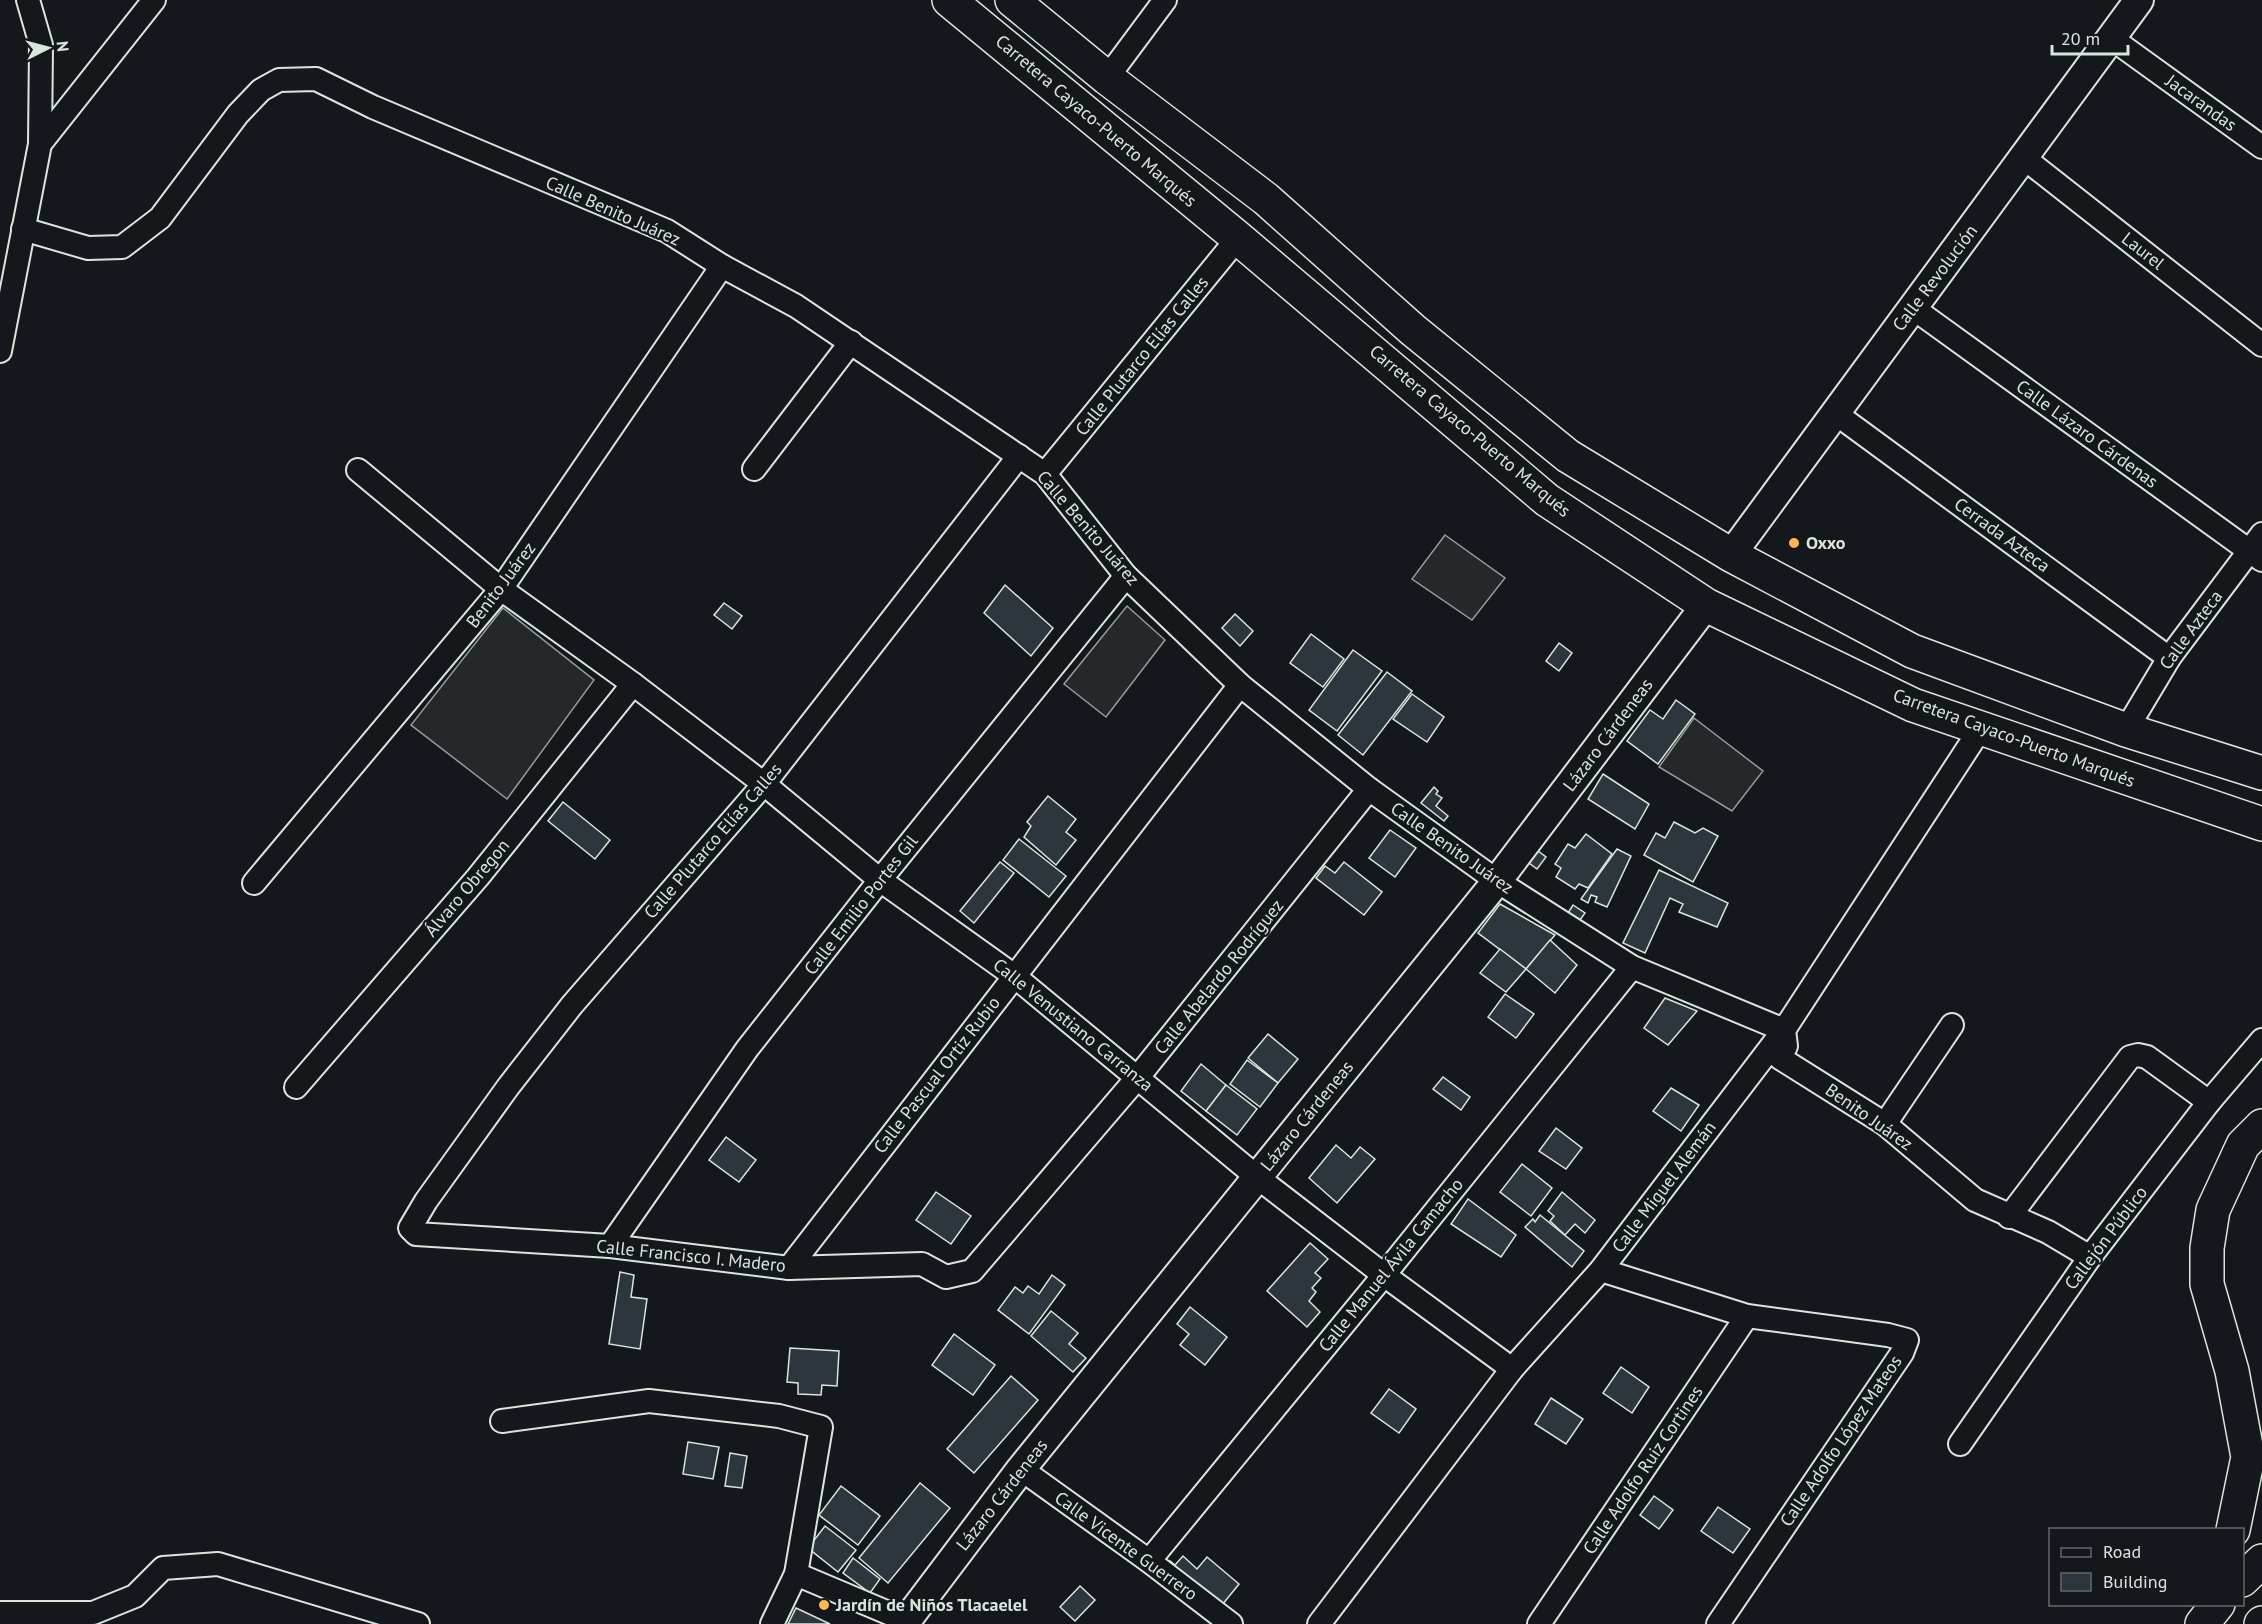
<svg xmlns="http://www.w3.org/2000/svg" width="2262" height="1624" font-family="'PT Sans',sans-serif">
  <style>
    .parking { fill: #24282b; stroke: #939e99; stroke-width: 1.5 }
    .building { fill: #2c363c; stroke: #d8e6dc; stroke-width: 1.5 }
    .lines { fill: none; stroke-linecap: round; stroke-linejoin: round }
    .minor-casing { stroke: #d8e6dc; stroke-width: 26 }
    .tertiary-casing { stroke: #d8e6dc; stroke-width: 32 }
    .primary-casing { stroke: #d8e6dc; stroke-width: 36 }
    .motorway-casing { stroke: #d8e6dc; stroke-width: 36 }
    .minor { stroke: #14181c; stroke-width: 22 }
    .tertiary { stroke: #14181c; stroke-width: 28 }
    .primary { stroke: #14181c; stroke-width: 33 }
    .motorway { stroke: #14181c; stroke-width: 33 }
    .poi-dot { fill: #ffb74d; stroke: #14181c; stroke-width: 2 }
    .labels { text-anchor: middle; stroke-width: 4.5; stroke-linejoin: round; paint-order: stroke }
    .street-label { font-size: 18px; fill: #d8e6dc; stroke: #14181c }
    .poi-label { font-size: 18px; font-weight: bold; fill: #d8e6dc; stroke: #14181c; text-anchor: start }
  </style>
  <rect width="100%" height="100%" fill="#14181c"/>
  <g class="parking">
    <polygon points="1445,535 1505,578 1472,620 1412,579"/>
    <polygon points="1127,606 1165,640 1106,717 1064,684"/>
    <polygon points="503,608 594,680 507,799 411,725"/>
    <polygon points="1694,718 1763,771 1732,811 1659,767"/>
  </g>
  <g class="building">
    <polygon points="1005,585 1053,628 1031,656 984,613"/>
    <polygon points="724,603 742,616 732,629 714,615"/>
    <polygon points="1235,614 1253,631 1240,646 1222,628"/>
    <polygon points="1311,634 1344,659 1323,687 1290,663"/>
    <polygon points="1559,643 1572,653 1559,671 1546,661"/>
    <polygon points="1353,650 1382,671 1337,731 1309,710"/>
    <polygon points="1387,672 1412,691 1363,755 1338,735"/>
    <polygon points="1412,694 1444,717 1427,742 1393,719"/>
    <polygon points="1676,700 1695,714 1658,764 1627,741 1650,710 1663,719"/>
    <polygon points="1603,774 1649,804 1635,829 1588,799"/>
    <polygon points="1434,787 1438,791 1436,794 1442,798 1436,806 1448,816 1444,821 1421,803"/>
    <polygon points="1048,796 1076,819 1066,832 1076,840 1056,865 1024,837 1031,826 1027,822"/>
    <polygon points="563,802 610,840 595,859 548,821"/>
    <polygon points="1674,822 1695,833 1703,828 1718,836 1693,882 1644,855 1656,833 1665,838"/>
    <polygon points="1390,830 1416,848 1395,877 1369,858"/>
    <polygon points="1586,834 1612,854 1588,888 1579,884 1575,889 1556,877 1561,868 1555,864 1568,844 1575,848"/>
    <polygon points="1019,839 1066,876 1049,897 1003,860"/>
    <polygon points="1617,849 1631,856 1607,907 1595,902 1597,897 1591,895 1588,903 1581,899"/>
    <polygon points="1538,851 1546,857 1537,869 1529,863"/>
    <polygon points="1000,862 1014,873 974,923 960,911"/>
    <polygon points="1344,862 1382,892 1364,915 1316,878 1325,866 1335,873"/>
    <polygon points="1659,870 1728,903 1717,927 1679,912 1683,904 1670,898 1645,953 1623,943"/>
    <polygon points="1500,904 1555,935 1526,969 1478,933"/>
    <polygon points="1573,905 1585,913 1580,920 1568,913"/>
    <polygon points="1550,940 1577,965 1555,993 1526,969"/>
    <polygon points="1500,949 1526,969 1506,992 1480,973"/>
    <polygon points="1505,994 1534,1014 1516,1038 1488,1017"/>
    <polygon points="1665,998 1697,1011 1668,1045 1644,1028"/>
    <polygon points="1268,1034 1298,1059 1278,1083 1248,1058"/>
    <polygon points="1247,1060 1278,1083 1260,1107 1230,1084"/>
    <polygon points="1201,1064 1226,1085 1206,1111 1181,1091"/>
    <polygon points="1443,1077 1470,1097 1461,1110 1433,1089"/>
    <polygon points="1226,1085 1257,1109 1237,1135 1206,1111"/>
    <polygon points="1671,1088 1699,1105 1681,1131 1653,1111"/>
    <polygon points="1556,1128 1582,1148 1566,1169 1539,1151"/>
    <polygon points="726,1137 756,1160 739,1182 709,1160"/>
    <polygon points="1336,1145 1351,1158 1360,1147 1375,1159 1337,1203 1309,1178"/>
    <polygon points="1522,1164 1552,1188 1531,1216 1500,1192"/>
    <polygon points="936,1192 971,1216 951,1244 916,1220"/>
    <polygon points="1562,1192 1595,1220 1585,1233 1575,1224 1565,1235 1550,1221 1554,1216 1548,1211"/>
    <polygon points="1468,1199 1516,1235 1501,1257 1451,1224"/>
    <polygon points="1540,1215 1584,1251 1572,1267 1525,1227 1533,1219 1535,1222"/>
    <polygon points="1310,1243 1328,1259 1315,1273 1321,1278 1312,1288 1316,1292 1309,1301 1320,1312 1307,1327 1267,1291"/>
    <polygon points="620,1272 634,1275 631,1297 647,1299 640,1349 609,1344"/>
    <polygon points="1052,1275 1065,1285 1029,1334 998,1310 1015,1287 1023,1293 1028,1286 1039,1294"/>
    <polygon points="1190,1307 1227,1337 1205,1365 1180,1345 1189,1334 1177,1324"/>
    <polygon points="1051,1311 1078,1333 1069,1344 1086,1358 1073,1372 1031,1336"/>
    <polygon points="954,1334 995,1365 973,1395 932,1365"/>
    <polygon points="790,1348 839,1351 837,1386 822,1385 821,1395 798,1394 798,1383 787,1382"/>
    <polygon points="1621,1367 1649,1387 1632,1413 1603,1393"/>
    <polygon points="1011,1376 1038,1400 974,1473 947,1449"/>
    <polygon points="1389,1389 1416,1409 1399,1433 1371,1413"/>
    <polygon points="1551,1398 1583,1419 1566,1444 1535,1424"/>
    <polygon points="688,1442 719,1447 713,1479 683,1474"/>
    <polygon points="730,1453 747,1456 742,1488 725,1486"/>
    <polygon points="920,1483 950,1508 888,1583 859,1558"/>
    <polygon points="841,1486 880,1516 858,1545 819,1515"/>
    <polygon points="1654,1496 1673,1510 1659,1529 1640,1515"/>
    <polygon points="1718,1507 1750,1529 1733,1553 1701,1531"/>
    <polygon points="825,1526 856,1550 838,1572 808,1548"/>
    <polygon points="1183,1556 1197,1569 1207,1557 1239,1584 1218,1610 1164,1565 1170,1561 1175,1565"/>
    <polygon points="853,1558 880,1579 870,1593 843,1573"/>
    <polygon points="1080,1586 1095,1600 1075,1621 1060,1607"/>
    <polygon points="796,1608 830,1624 788,1624"/>
  </g>
  <g class="lines">
    <defs>
      <g id="minor">
        <polyline points="28,0 41,45 40,144"/>
        <polyline points="2111,38 2262,147"/>
        <polyline points="1107,78 1165,0"/>
        <polyline points="2024,158 2262,345"/>
        <polyline points="23,229 88,248 122,247 160,218 238,114 261,90 279,80 316,79 373,107 667,231 722,266 796,306 1045,474 1126,576 1240,685 1369,789 1497,881 1632,967 1784,1030 1786,1046 1780,1058 1885,1124 1975,1200 2048,1232 2090,1257"/>
        <polyline points="1913,308 2262,560"/>
        <polyline points="0,351 40,144 154,0"/>
        <polyline points="1835,413 2169,658"/>
        <polyline points="1019,456 764,784 572,1005 508,1087 426,1201 410,1228 416,1234 610,1246 789,1268 922,1264 946,1277 972,1271 1138,1077 1369,789"/>
        <polyline points="754,469 851,342"/>
        <polyline points="358,470 501,589 633,684 764,784 880,880 1013,975 1257,1177 1384,1275 1512,1369"/>
        <polyline points="1045,474 1238,238"/>
        <polyline points="2126,730 2169,658 2262,534"/>
        <polyline points="254,883 501,589 722,266"/>
        <polyline points="296,1087 478,877 633,684"/>
        <polyline points="1885,1124 1952,1025"/>
        <polyline points="2009,1217 2130,1057 2138,1055 2147,1057 2209,1102"/>
        <polyline points="610,1246 747,1049 880,880 1126,576"/>
        <polyline points="789,1268 1240,685"/>
        <polyline points="1601,1270 1747,1316 1888,1335 1907,1340 1902,1353 1718,1624"/>
        <polyline points="502,1421 649,1401 779,1416 821,1427 796,1574 772,1624"/>
        <polyline points="1960,1444 2090,1257 2209,1102 2262,1040"/>
        <polyline points="1021,1469 1149,1561 1231,1624"/>
        <polyline points="1149,1561 1384,1275 1632,967"/>
        <polyline points="796,1574 905,1620"/>
        <polyline points="0,1613 93,1613 135,1596 163,1568 218,1564 418,1624"/>
        <polyline points="1319,1624 1512,1369 1601,1270 1784,1030 1981,728"/>
        <polyline points="1539,1624 1747,1316"/>
      </g>
      <g id="tertiary">
        <polyline points="1731,555 2139,0"/>
        <polyline points="904,1624 1021,1469 1497,881 1706,605"/>
      </g>
      <g id="primary">
        <polyline points="949,0 1238,238 1547,500 1706,605 1913,705 2262,824"/>
        <polyline points="1012,0 1107,78 1266,199 1413,330 1568,456 1731,555 1912,651 2126,730 2262,773"/>
      </g>
      <g id="motorway">
        <polyline points="2233,1530 2248,1457 2232,1371 2207,1284 2207,1248 2213,1210 2243,1145 2262,1126"/>
        <polyline points="2242,1580 2262,1561"/>
        <polyline points="2202,1624 2218,1604"/>
        <polyline points="2261,1624 2262,1623"/>
      </g>
    </defs>
    <use href="#minor" class="minor-casing"/>
    <use href="#tertiary" class="tertiary-casing"/>
    <use href="#primary" class="primary-casing"/>
    <use href="#motorway" class="motorway-casing"/>
    <use href="#minor" class="minor"/>
    <use href="#tertiary" class="tertiary"/>
    <use href="#primary" class="primary"/>
    <use href="#motorway" class="motorway"/>
  </g>
  <g class="poi-dot">
    <circle cx="1794" cy="543" r="6"/>
    <circle cx="824" cy="1605" r="6"/>
  </g>
  <g class="labels">
    <g class="street-label">
      <text transform="translate(2201 103) rotate(36)" y="6">Jacarandas</text>
      <text transform="translate(1096 121) rotate(40)" y="6">Carretera Cayaco-Puerto Marqués</text>
      <text transform="translate(613 211) rotate(24)" y="6">Calle Benito Juárez</text>
      <text transform="translate(2143 251) rotate(38)" y="6">Laurel</text>
      <text transform="translate(1935 278) rotate(-53)" y="6">Calle Revolución</text>
      <text transform="translate(1142 356) rotate(-51)" y="6">Calle Plutarco Elías Calles</text>
      <text transform="translate(1470 431) rotate(40)" y="6">Carretera Cayaco-Puerto Marqués</text>
      <text transform="translate(2087 434) rotate(36)" y="6">Calle Lázaro Cárdenas</text>
      <text transform="translate(1088 528) rotate(49)" y="6">Calle Benito Juárez</text>
      <text transform="translate(2002 535) rotate(36)" y="6">Cerrada Azteca</text>
      <text transform="translate(501 585) rotate(-53)" y="6">Benito Juárez</text>
      <text transform="translate(2191 630) rotate(-54)" y="6">Calle Azteca</text>
      <text transform="translate(1608 735) rotate(-53)" y="6">Lázaro Cárdeneas</text>
      <text transform="translate(2014 738) rotate(20)" y="6">Carretera Cayaco-Puerto Marqués</text>
      <text transform="translate(713 841) rotate(-49)" y="6">Calle Plutarco Elías Calles</text>
      <text transform="translate(1452 848) rotate(35)" y="6">Calle Benito Juárez</text>
      <text transform="translate(467 888) rotate(-50)" y="6">Álvaro Obregon</text>
      <text transform="translate(861 905) rotate(-52)" y="6">Calle Emilio Portes Gil</text>
      <text transform="translate(1219 977) rotate(-51)" y="6">Calle Abelardo Rodríguez</text>
      <text transform="translate(1073 1025) rotate(39)" y="6">Calle Venustiano Carranza</text>
      <text transform="translate(937 1075) rotate(-52)" y="6">Calle Pascual Ortiz Rubio</text>
      <text transform="translate(1307 1116) rotate(-51)" y="6">Lázaro Cárdeneas</text>
      <text transform="translate(1869 1117) rotate(35)" y="6">Benito Juárez</text>
      <text transform="translate(1664 1187) rotate(-53)" y="6">Calle Miguel Alemán</text>
      <text transform="translate(2106 1238) rotate(-53)" y="6">Callejón Público</text>
      <text transform="translate(691 1256) rotate(6)" y="6">Calle Francisco I. Madero</text>
      <text transform="translate(1391 1265) rotate(-51)" y="6">Calle Manuel Ávila Camacho</text>
      <text transform="translate(1841 1441) rotate(-56)" y="6">Calle Adolfo López Mateos</text>
      <text transform="translate(1643 1470) rotate(-56)" y="6">Calle Adolfo Ruiz Cortines</text>
      <text transform="translate(1002 1495) rotate(-52)" y="6">Lázaro Cárdeneas</text>
      <text transform="translate(1126 1546) rotate(36)" y="6">Calle Vicente Guerrero</text>
    </g>
    <g class="poi-label">
      <text x="1806" y="549">Oxxo</text>
      <text x="836" y="1611">Jardín de Niños Tlacaelel</text>
    </g>
  </g>
  <rect x="2049" y="1528" width="195" height="78" fill="#14181c" stroke="#626a69" stroke-width="1.5"/>
  <rect x="2061" y="1548" width="30" height="9" fill="#14181c" stroke="#626a69" stroke-width="1.5"/>
  <text x="2103" y="1558" font-size="18" fill="#d8e6dc">Road</text>
  <rect x="2061" y="1573" width="30" height="18" fill="#2c363c" stroke="#626a69" stroke-width="1.5"/>
  <text x="2103" y="1588" font-size="18" fill="#d8e6dc">Building</text>
  <g transform="translate(48 48) rotate(84)" stroke="#14181c" stroke-width="4.5" paint-order="stroke">
  <path d="M0-4.5L10 22L0 15L-10 22Z" fill="#d8e6dc"/>
  <text y="-9" font-size="16" font-weight="bold" text-anchor="middle" fill="#d8e6dc">N</text>
  </g>
  <path d="M2052 45v9h76v-9" fill="none" stroke="#d8e6dc" stroke-width="3"/>
  <text x="2061" y="45" font-size="18" fill="#d8e6dc" stroke="#14181c" stroke-width="4.5" paint-order="stroke">20 m</text>
</svg>
